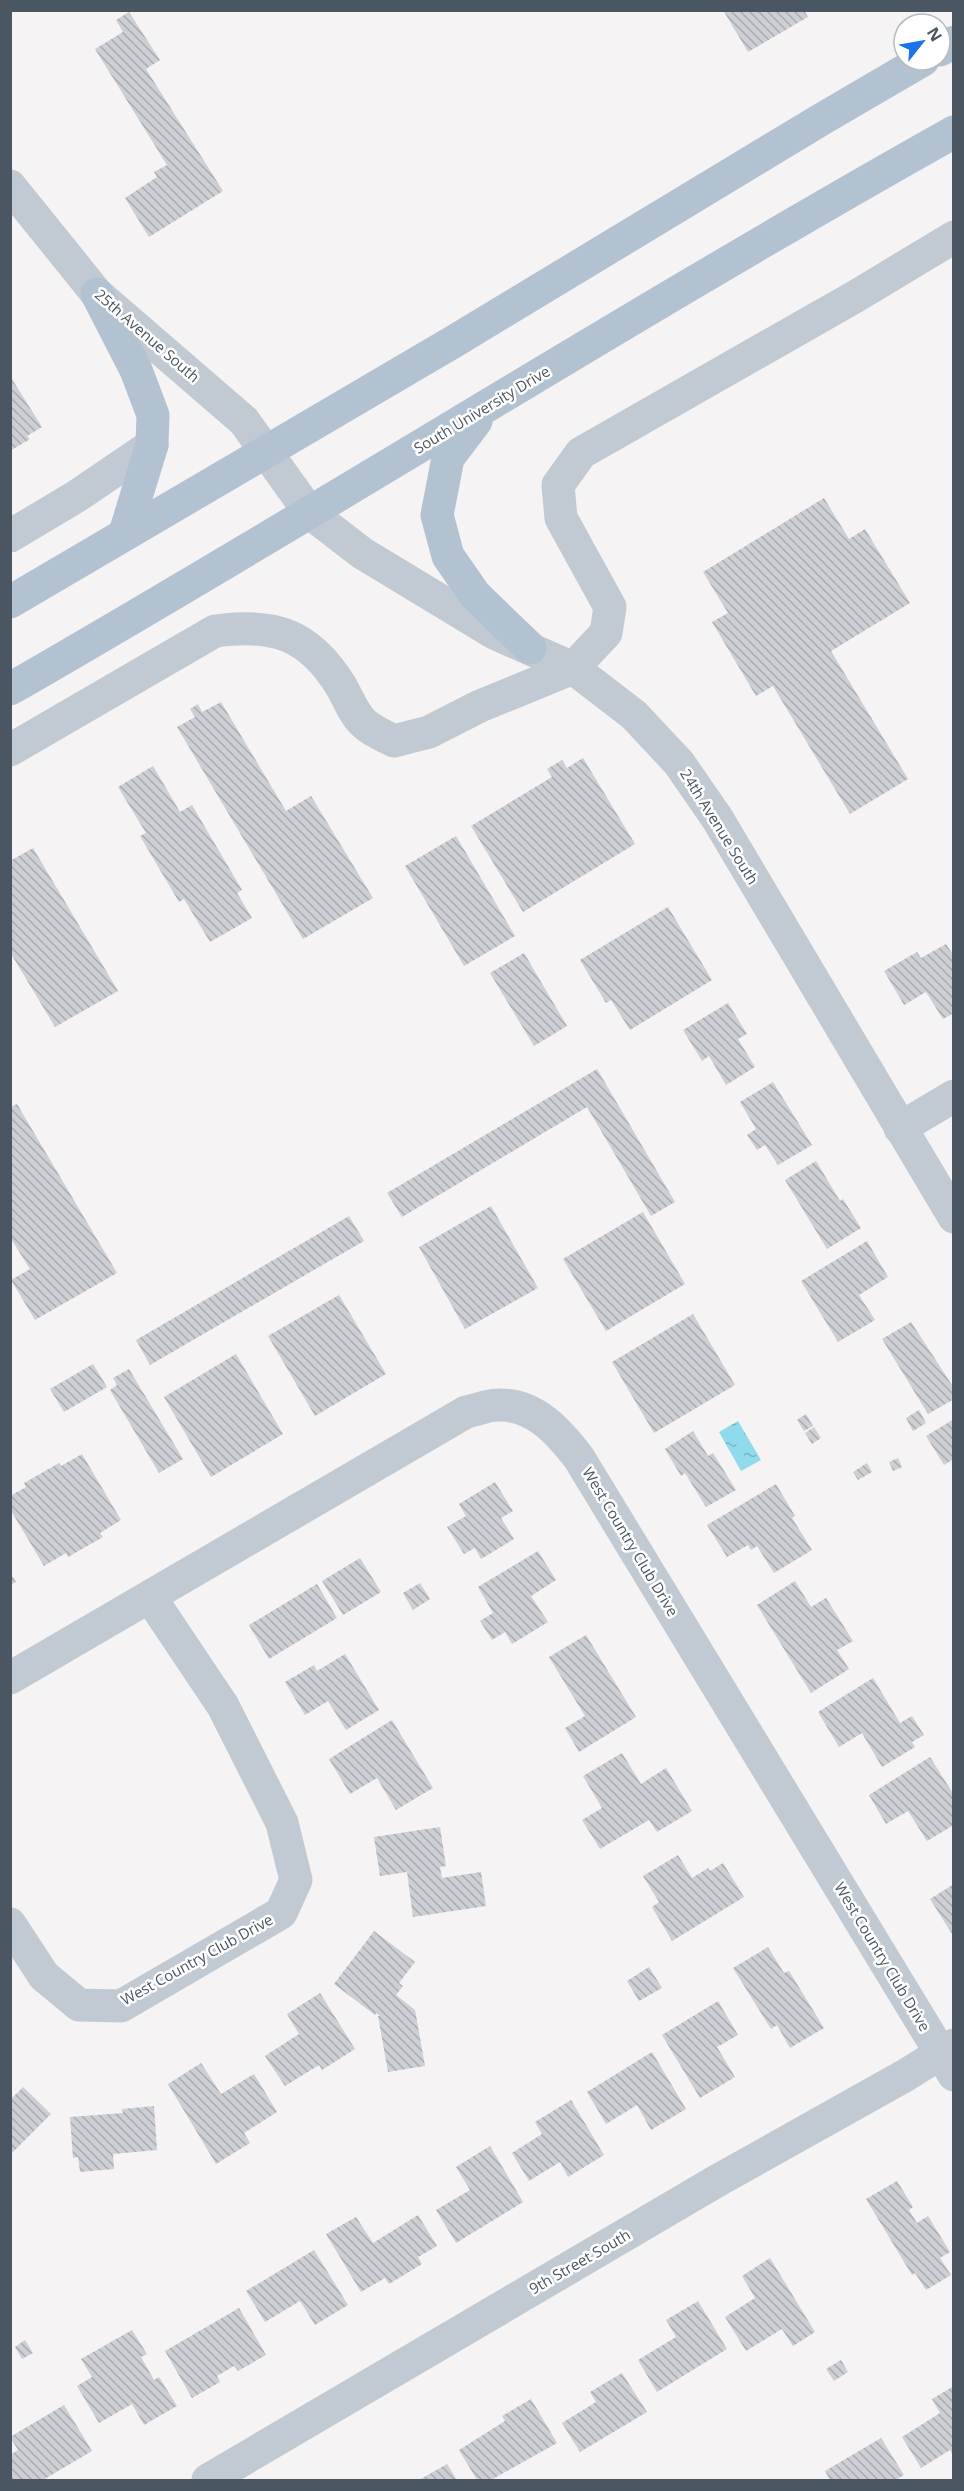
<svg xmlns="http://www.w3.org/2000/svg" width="964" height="2491" font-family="'Open Sans',sans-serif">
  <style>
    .water { fill: url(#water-ripples) }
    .building { fill: url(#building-back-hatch) }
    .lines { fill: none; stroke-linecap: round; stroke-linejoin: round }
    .minor { stroke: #c1cad2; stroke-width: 33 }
    .major { stroke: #b3c2d1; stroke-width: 33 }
    .labels { text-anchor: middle; stroke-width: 5; stroke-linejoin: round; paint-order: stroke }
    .street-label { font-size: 15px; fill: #4a5661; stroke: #fff }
  </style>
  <defs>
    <pattern id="water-ripples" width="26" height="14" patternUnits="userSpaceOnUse" patternTransform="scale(1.5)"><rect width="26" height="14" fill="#90daee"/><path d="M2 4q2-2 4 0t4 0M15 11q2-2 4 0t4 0" fill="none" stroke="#78b4c4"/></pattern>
    <pattern id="building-back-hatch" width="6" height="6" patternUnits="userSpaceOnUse" patternTransform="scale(1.5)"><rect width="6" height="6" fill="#cdcfd5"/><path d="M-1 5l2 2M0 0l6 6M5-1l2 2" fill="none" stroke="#a8abb0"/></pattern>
  </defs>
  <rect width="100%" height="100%" fill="#f5f3f3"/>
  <polygon class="water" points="738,1421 761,1460 741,1471 719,1432"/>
  <g class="building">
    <polygon points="723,10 808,10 805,12 808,17 748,52"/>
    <polygon points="129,12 160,60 146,69 223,191 149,237 125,198 157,177 154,172 167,165 95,49 123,32 116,20"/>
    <polygon points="10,376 42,427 27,436 30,439 10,451"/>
    <polygon points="824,498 849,539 865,529 910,603 831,651 908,779 850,814 773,686 756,696 712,622 728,613 703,572"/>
    <polygon points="221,702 286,811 311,796 373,898 303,939 177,727 195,717 190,709 198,704 202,712"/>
    <polygon points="583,758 635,844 523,912 471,826 552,777 547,769 562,760 567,768"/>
    <polygon points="153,766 180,812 192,805 242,890 237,893 252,918 210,942 184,899 179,902 140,836 146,833 118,787"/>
    <polygon points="456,836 515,936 464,966 405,866"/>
    <polygon points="33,848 118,991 55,1027 10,952 10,861"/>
    <polygon points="668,907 712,980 630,1030 611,1000 606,1003 580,960"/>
    <polygon points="946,944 954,956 954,1013 943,1019 926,992 904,1005 884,971 917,952 921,958"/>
    <polygon points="524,953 567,1026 534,1046 490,973"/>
    <polygon points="728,1003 747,1034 738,1039 755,1067 726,1085 709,1056 702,1061 683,1030"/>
    <polygon points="597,1069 675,1202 651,1216 587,1107 402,1217 387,1193"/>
    <polygon points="773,1082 812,1145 778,1165 765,1145 757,1150 747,1135 756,1129 740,1102"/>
    <polygon points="17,1104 117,1273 35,1320 11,1280 30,1269 10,1237 10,1107"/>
    <polygon points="816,1161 840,1201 843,1199 861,1228 827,1249 785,1180"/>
    <polygon points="491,1206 538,1288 465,1329 419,1247"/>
    <polygon points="643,1212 685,1284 606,1331 563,1259"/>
    <polygon points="349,1216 364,1241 150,1365 136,1340"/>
    <polygon points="867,1241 888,1277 859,1295 875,1320 838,1342 801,1281"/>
    <polygon points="339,1295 386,1374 315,1416 268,1336"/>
    <polygon points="693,1314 735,1385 654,1433 612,1362"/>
    <polygon points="911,1322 954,1388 954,1399 928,1414 882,1339"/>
    <polygon points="236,1354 283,1434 211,1477 164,1397"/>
    <polygon points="93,1364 107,1387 64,1412 50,1389"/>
    <polygon points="129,1369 183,1459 159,1473 110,1390 117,1385 113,1378"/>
    <polygon points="919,1410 926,1423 913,1431 906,1418"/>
    <polygon points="806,1414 813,1426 804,1431 797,1420"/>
    <polygon points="954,1419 954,1459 944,1465 926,1436"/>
    <polygon points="814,1427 821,1438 812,1444 805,1433"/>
    <polygon points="693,1431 708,1456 713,1453 736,1490 706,1507 685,1473 681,1476 665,1449"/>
    <polygon points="82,1454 121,1520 100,1533 103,1537 68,1557 66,1553 44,1566 10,1509 10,1496 26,1487 24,1483 59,1463 61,1466"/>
    <polygon points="898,1458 902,1467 893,1471 889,1462"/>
    <polygon points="867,1463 872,1472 858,1480 853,1472"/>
    <polygon points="495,1482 513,1511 501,1518 514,1539 481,1559 475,1548 464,1554 447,1527 466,1516 459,1504"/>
    <polygon points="776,1484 795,1516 792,1518 812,1550 774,1573 757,1546 751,1550 748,1545 727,1557 707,1525"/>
    <polygon points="538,1551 556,1580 531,1596 548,1622 512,1644 505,1632 492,1640 480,1621 493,1613 478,1587"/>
    <polygon points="360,1558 381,1592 343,1615 322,1581"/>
    <polygon points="10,1573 16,1582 10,1585"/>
    <polygon points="795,1581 811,1607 826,1598 853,1641 837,1650 849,1669 811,1693 757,1605"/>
    <polygon points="420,1583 430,1599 413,1610 403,1593"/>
    <polygon points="317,1584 337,1618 269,1659 249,1625"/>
    <polygon points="586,1635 636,1717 579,1752 565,1728 585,1716 549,1657"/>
    <polygon points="345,1654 379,1710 346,1730 328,1701 305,1715 285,1682 314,1665 317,1671"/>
    <polygon points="873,1678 900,1723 912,1716 924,1735 912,1742 915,1747 882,1767 862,1733 839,1747 818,1712"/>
    <polygon points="392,1720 433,1788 396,1810 377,1778 350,1794 329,1759"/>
    <polygon points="622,1753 641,1784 666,1768 692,1811 657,1832 649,1820 600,1849 582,1820 602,1808 583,1776"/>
    <polygon points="930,1757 954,1795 954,1825 927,1841 908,1811 886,1824 869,1795"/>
    <polygon points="440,1827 446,1866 440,1867 442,1878 481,1872 486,1906 413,1917 407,1872 380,1876 374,1837"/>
    <polygon points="678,1855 692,1878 708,1868 710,1871 723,1863 744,1897 672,1941 652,1907 659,1902 643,1876"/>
    <polygon points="954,1884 954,1937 930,1899"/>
    <polygon points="374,1931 415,1962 399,1983 403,1986 396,1995 415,2010 425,2066 388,2072 378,2016 380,2016 376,2013 375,2015 334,1984"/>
    <polygon points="768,1947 784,1973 789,1971 824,2028 790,2048 777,2025 771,2029 733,1968"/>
    <polygon points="649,1967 662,1988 639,2001 627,1981"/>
    <polygon points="320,1993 355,2049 322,2070 319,2065 285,2086 265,2056 299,2034 287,2014"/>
    <polygon points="718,2001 738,2035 717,2047 735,2077 700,2098 662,2035"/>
    <polygon points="652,2052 686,2109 651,2130 637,2105 606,2124 587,2092"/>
    <polygon points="201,2063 221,2094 254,2074 277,2112 244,2133 250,2143 216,2164 168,2084"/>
    <polygon points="23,2087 51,2114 10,2155 10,2100"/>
    <polygon points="571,2100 604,2155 568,2177 560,2162 529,2181 512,2153 542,2134 535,2122"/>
    <polygon points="154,2106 157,2150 113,2154 114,2169 80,2172 78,2157 73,2158 70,2117 123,2113 122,2109"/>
    <polygon points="490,2146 523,2202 456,2243 436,2210 470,2190 456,2167"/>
    <polygon points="897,2181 913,2207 909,2210 917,2223 928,2216 950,2252 940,2258 951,2275 926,2290 915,2273 912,2275 866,2199"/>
    <polygon points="418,2215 437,2246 418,2257 422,2264 389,2284 385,2278 361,2292 326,2234 356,2217 373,2243"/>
    <polygon points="314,2250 348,2305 315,2325 300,2301 265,2322 246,2291"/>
    <polygon points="770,2258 815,2332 793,2346 782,2329 746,2351 725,2317 755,2298 742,2276"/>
    <polygon points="698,2301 727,2349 657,2392 638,2360 676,2337 666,2320"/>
    <polygon points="239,2308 266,2355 238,2371 234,2366 217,2376 220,2382 192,2398 165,2351"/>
    <polygon points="132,2330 147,2354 141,2357 154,2380 159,2377 177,2406 144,2425 132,2404 99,2423 77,2386 92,2377 81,2359"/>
    <polygon points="25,2340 33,2353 22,2359 15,2347"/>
    <polygon points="841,2360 848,2372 834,2381 826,2369"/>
    <polygon points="622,2373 647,2412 580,2452 562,2423 596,2402 590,2392"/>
    <polygon points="954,2386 954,2457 950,2450 921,2468 902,2437 940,2413 932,2399"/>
    <polygon points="531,2399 557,2443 491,2480 477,2480 459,2450 505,2421 502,2416"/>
    <polygon points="64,2405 92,2451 43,2480 10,2480 10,2455 18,2450 10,2437"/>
    <polygon points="881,2438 904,2475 895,2480 830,2480 825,2471"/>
    <polygon points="447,2464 457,2480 419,2480"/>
  </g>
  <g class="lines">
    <g class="minor">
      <polyline points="10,186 97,294 244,421 310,513 362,553 494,633 573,668 634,715 679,763 717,818 954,1217"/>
      <polyline points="10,536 77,496 152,445"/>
      <path d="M 10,750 L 215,631 C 274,623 309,634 341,686 C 348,698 355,717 366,725 C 374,732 385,736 394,741 L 429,732 L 480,706 L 573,668 L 606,633 L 610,607 L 561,518 L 558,485 L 581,453 L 858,295 L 954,237"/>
      <polyline points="900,1128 954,1096"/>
      <path d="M 10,1678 L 466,1412 C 476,1410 488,1405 498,1405 C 535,1404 559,1432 579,1458 L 954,2075"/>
      <polyline points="10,1924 44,1976 79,2005 121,2006 281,1913 296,1880 282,1823 223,1706 150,1597"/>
      <polyline points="208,2480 715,2182 906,2075 954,2045"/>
    </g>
    <g class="major">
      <polyline points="940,50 954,42"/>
      <polyline points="97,294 136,370 153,415 152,445 125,533"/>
      <polyline points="476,421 448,458 437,515 448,556 475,595 530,648"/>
      <polyline points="10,602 453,342 822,119 923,60"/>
      <path d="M 10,689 C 327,507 635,311 954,132"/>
    </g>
  </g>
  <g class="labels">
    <g class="street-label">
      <text transform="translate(147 336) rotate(41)" y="5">25th Avenue South</text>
      <text transform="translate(482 410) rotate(-31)" y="5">South University Drive</text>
      <text transform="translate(719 827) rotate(58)" y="5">24th Avenue South</text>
      <text transform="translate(630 1542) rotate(59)" y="5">West Country Club Drive</text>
      <text transform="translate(882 1957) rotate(59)" y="5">West Country Club Drive</text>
      <text transform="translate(197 1960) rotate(-29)" y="5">West Country Club Drive</text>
      <text transform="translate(580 2262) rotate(-30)" y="5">9th Street South</text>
    </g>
  </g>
  <rect width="964" height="2491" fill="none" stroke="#4a5661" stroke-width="24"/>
  <g transform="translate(922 42) rotate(59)"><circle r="28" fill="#ffffff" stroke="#b7bbc0" stroke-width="1.5"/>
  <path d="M0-4.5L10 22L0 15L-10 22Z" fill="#1a73e8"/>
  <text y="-9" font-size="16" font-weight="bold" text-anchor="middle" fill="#4a5661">N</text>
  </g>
</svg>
